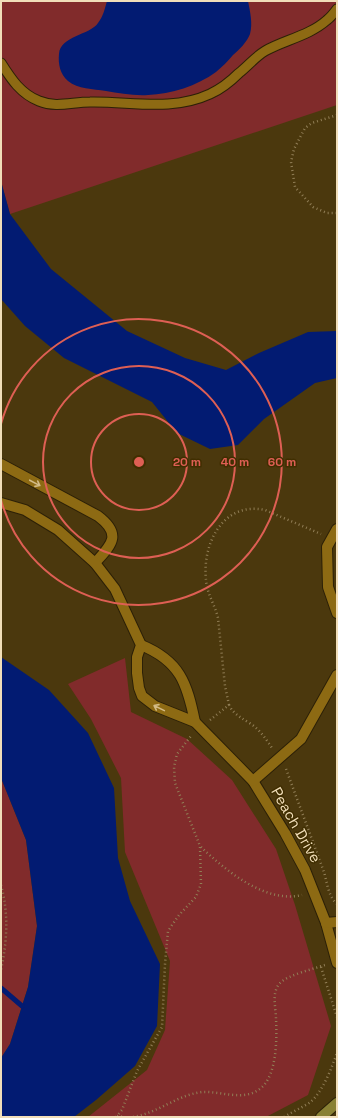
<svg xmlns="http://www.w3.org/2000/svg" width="338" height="1118" font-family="'Space Grotesk',sans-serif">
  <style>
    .green { fill: #812b2b }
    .water { fill: #021b72 }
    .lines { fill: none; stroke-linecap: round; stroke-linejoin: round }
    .stream { stroke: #021b72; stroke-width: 5 }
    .service-casing { stroke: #2c2007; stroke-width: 11 }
    .minor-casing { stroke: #2c2007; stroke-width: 12 }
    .secondary-casing { stroke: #2c2007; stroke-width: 12 }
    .path { stroke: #917e56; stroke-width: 2.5; stroke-dasharray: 1 3; stroke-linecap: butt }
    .service { stroke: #8d6a13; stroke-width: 9 }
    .minor { stroke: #8d6a13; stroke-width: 10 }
    .secondary { stroke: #898033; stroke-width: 10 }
    .oneway { stroke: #d3bb87 }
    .ring { fill: none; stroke: #de5f54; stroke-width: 2 }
    .labels { text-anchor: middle; stroke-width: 3; stroke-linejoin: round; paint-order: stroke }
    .street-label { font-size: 15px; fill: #f1deb9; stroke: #402e01 }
    .centre { fill: #de5f54; stroke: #402e01; stroke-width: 2 }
    .ring-label { font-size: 12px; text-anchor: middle; font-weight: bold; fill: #de5f54; stroke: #402e01; stroke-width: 3; stroke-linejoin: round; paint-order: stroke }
  </style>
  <rect width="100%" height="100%" fill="#4b380d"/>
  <g class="green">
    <polygon points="1,1 337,1 337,105 10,214 1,181"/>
    <polygon points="125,658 131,712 187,739 232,780 276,849 295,905 331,1026 308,1095 266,1117 88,1117 147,1070 165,1030 170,961 125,852 121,778 91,719 68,684"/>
    <polygon points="1,778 26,840 37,926 28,987 10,1044 1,1058"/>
  </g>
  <g class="water">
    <path d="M 107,1 L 248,1 C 250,11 253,24 250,34 C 247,42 239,50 233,55 C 228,61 222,67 216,72 C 197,86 171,94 148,95 C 134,96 119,93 106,91 C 93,89 78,89 68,81 C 60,74 58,64 59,54 C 60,36 90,35 98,23 C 103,17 105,8 107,1 Z"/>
    <polygon points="1,181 10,214 51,269 127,331 185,358 226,370 259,353 308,332 337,331 337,378 315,383 264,419 238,445 210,449 177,433 152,402 64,358 25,326 1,299"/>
    <polygon points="1,657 49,690 88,733 114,788 118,858 130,901 160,964 157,1026 135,1066 96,1100 74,1117 1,1117 1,1058 10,1044 28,987 37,926 26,840 1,778"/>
  </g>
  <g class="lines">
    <polyline class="stream" points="1,988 22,1006"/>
    <defs>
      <path id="service" d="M 1,63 C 11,79 21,94 39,101 C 56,108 72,102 90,102 C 130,101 171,112 210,94 C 221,89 231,81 239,73 C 248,66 255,57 265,51 C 284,40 309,36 327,20 C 331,17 334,13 337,9"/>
      <g id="minor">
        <path d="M 1,464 L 98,516 C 123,535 111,545 95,563"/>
        <polyline points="1,503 25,510 58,530 95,563 115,589 141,645 137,657 137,673 139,688 142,696 155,706 195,722 253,781 285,833 305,870 326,923 337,963"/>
        <polyline points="337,529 327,547 328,587 337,613"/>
        <path d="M 141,645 C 180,661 187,683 195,722"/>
        <polyline points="253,781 301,739 337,675"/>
        <polyline points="326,923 337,922"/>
      </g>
      <polyline id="secondary" points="321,1117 337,1103"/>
    </defs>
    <use href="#service" class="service-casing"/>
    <use href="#minor" class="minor-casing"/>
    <use href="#secondary" class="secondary-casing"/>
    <g class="path">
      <polyline points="337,115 312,123 305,128 294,149 291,162 295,187 313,207 327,213 337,213"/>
      <path d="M 229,705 L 225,686 L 218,618 C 215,605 207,594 206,580 C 202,544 223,501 265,510 L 321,534"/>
      <path d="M 210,720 L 229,705 C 234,715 242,718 251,724 C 260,730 266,739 272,748"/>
      <path d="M 286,769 L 324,872 C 327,882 328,896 337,904"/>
      <path d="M 201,847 C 225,870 266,904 302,895"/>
      <path d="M 1,885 C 9,915 7,941 1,970"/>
      <polyline points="321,967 337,1017"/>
      <polyline points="117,1116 124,1117"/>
      <polyline points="116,1117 122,1110 137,1071 162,1027 165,964 168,931 179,915 196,897 201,884 200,846 175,783 174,767 177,754 191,736"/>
      <path d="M 133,1117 C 158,1113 177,1095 202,1092 C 221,1091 245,1102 261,1088 C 277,1075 277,1038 276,1019 C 276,1007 271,993 280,983 C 288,975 313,969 325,965"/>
      <path d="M 284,1117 C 292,1112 301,1108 309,1103 C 322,1094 332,1067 337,1053"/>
    </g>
    <use href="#service" class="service"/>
    <use href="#minor" class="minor"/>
    <use href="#secondary" class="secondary"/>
  </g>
  <defs><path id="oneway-shaft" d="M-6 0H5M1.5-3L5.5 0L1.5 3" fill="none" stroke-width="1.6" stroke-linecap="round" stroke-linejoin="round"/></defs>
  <g class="oneway">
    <use href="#oneway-shaft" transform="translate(35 483) rotate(28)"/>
    <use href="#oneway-shaft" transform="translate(159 708) rotate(-154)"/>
  </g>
  <g class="ring">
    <circle cx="139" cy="462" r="48"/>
    <circle cx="139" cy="462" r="96"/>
    <path d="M1 424A143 143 0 1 1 1 500"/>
  </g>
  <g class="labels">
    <g class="street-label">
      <text transform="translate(296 825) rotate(60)" y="5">Peach Drive</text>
    </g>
  </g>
  <circle cx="139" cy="462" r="6" class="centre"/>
  <g class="ring-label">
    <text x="187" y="466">20 m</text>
    <text x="235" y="466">40 m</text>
    <text x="282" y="466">60 m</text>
  </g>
  <rect width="338" height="1118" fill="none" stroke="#f1deb9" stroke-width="4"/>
</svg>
